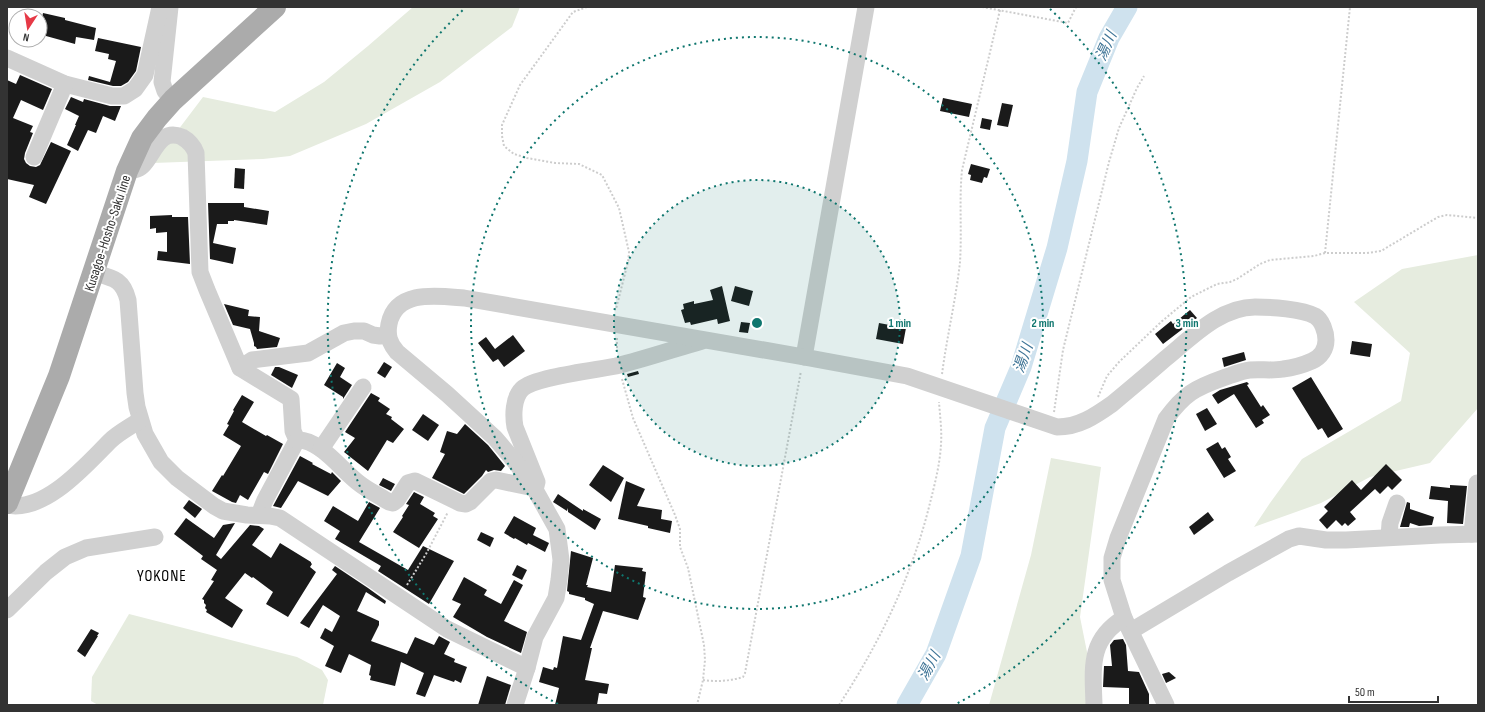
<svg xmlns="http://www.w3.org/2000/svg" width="1485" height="712" font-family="'Sofia Sans Condensed','Noto Sans JP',sans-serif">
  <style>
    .green { fill: #e6ecdf }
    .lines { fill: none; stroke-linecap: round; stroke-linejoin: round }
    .river { stroke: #cfe2ee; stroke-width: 21 }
    .building { fill: #1a1a1a }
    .path { stroke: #cdcdcd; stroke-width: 2; stroke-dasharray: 2 2; stroke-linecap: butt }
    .minor { stroke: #d0d0d0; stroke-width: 17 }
    .major { stroke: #ababab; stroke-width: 22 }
    .ring { fill: none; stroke: #0f766e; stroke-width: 2; stroke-dasharray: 2 4 }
    .labels { text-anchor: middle; stroke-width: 4; stroke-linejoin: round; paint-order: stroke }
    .street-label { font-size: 14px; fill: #333; stroke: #fff }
    .water-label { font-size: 15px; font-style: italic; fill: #3f7597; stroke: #fff }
    .quarter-label { font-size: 16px; letter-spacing: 1px; fill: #000; stroke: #fff }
    .centre { fill: #0f766e; stroke: #fff; stroke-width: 2 }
    .ring-label { font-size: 12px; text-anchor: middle; font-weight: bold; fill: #0f766e; stroke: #fff; stroke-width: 4; stroke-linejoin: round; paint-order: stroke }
  </style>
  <rect width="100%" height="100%" fill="#fff"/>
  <g class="green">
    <polygon points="413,7 520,7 512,27 440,82 366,124 290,156 263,159 153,163 203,97 275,112 324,82 368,46"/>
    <polygon points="1478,255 1478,408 1430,463 1370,477 1321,503 1254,527 1270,503 1302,459 1401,401 1410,353 1354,302 1402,269"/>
    <polygon points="1051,458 1101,467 1080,617 1095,692 1095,705 989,705 1031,555"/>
    <polygon points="129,614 297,657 322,670 328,680 323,705 98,705 91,701 92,677"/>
  </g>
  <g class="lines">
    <polyline class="river" points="907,705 936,654 971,556 995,428 1021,367 1057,248 1077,161 1087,92 1109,38 1127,7"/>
  </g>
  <g class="building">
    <polygon points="43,13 65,18 65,20 96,28 94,40 76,37 75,44 46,36 46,35 40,33 40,27"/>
    <polygon points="98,38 141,47 136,71 128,82 121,86 113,86 88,80 89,76 110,82 116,61 108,59 109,54 95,51"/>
    <polygon points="20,75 52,89 43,110 21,100 13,118 33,126 30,132 33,133 25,153 24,159 26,163 30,166 36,167 40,165 51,142 71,151 46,204 29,197 34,185 7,179 7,80 16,84"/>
    <polygon points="71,97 83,102 84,99 110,106 121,106 115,121 103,116 96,133 88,130 78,151 67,145 76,125 75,125 79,116 65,109"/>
    <polygon points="943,98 972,104 969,117 940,111"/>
    <polygon points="1002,103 1013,105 1008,127 997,125"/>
    <polygon points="982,118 992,120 990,130 980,128"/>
    <polygon points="971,164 990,169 987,178 984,177 982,183 970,180 971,175 968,174"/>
    <polygon points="235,168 245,169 244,189 234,188"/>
    <polygon points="208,203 244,203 244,207 269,211 267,225 234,220 234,221 228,221 228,224 217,224 213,243 236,248 233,264 210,259"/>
    <polygon points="172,215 172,217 188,217 190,264 157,260 158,251 167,252 167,232 156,233 156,228 150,229 150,216"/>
    <polygon points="722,286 730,321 718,324 717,319 691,325 690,322 685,323 681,310 684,309 683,304 694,301 694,304 713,300 710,290"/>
    <polygon points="735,286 753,291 749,306 731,301"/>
    <polygon points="224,304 249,310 248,316 260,317 259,331 280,338 277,347 257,349 256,347 254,346 254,343 250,329 233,325"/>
    <polygon points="1190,310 1197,318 1163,344 1155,334 1171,321 1173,324"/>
    <polygon points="741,322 750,323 748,333 739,332"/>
    <polygon points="879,323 906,328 903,344 876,339"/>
    <polygon points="513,335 525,351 504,367 498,359 493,362 478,343 486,337 495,349"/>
    <polygon points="1352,341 1372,344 1370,357 1350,354"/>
    <polygon points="1244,352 1246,360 1224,367 1222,358"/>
    <polygon points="384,362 392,367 385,378 377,373"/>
    <polygon points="337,363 345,368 340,377 352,385 343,399 343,397 324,385"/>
    <polygon points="275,367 279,367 298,375 292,388 271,375"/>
    <polygon points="638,371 639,374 628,377 627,374"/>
    <polygon points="1311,377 1343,429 1328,438 1322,428 1318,430 1292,388"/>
    <polygon points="1247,382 1249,384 1247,385 1261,407 1263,405 1270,415 1262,420 1264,423 1256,428 1234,394 1218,404 1212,395 1220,390"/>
    <polygon points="371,393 380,398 378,401 390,409 386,414 392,417 391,419 404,429 393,443 387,440 368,471 344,452 355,438 345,432"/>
    <polygon points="242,395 254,402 242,422 266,436 267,435 283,444 268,474 264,472 248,500 240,495 236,503 232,502 212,491 222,475 223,476 241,446 223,435 229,425 227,424 234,411 233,410"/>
    <polygon points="1207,408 1217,424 1205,431 1196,414"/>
    <polygon points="423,414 439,425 428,441 412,430"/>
    <polygon points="465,424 488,445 505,466 501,471 494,470 488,472 486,470 482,476 464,494 432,478 445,454 440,452 447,431 457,434"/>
    <polygon points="1218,442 1222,449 1225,447 1231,457 1228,459 1236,471 1224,478 1206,449"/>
    <polygon points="300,456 313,463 312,464 331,474 332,472 341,481 328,496 298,481 281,508 273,506"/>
    <polygon points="1386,464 1402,480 1392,490 1388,486 1380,494 1375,489 1350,512 1356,519 1348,526 1345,523 1342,526 1336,520 1327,529 1319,520 1328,511 1324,507 1352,480 1361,490"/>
    <polygon points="603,465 624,478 611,502 589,485"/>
    <polygon points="383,478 395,484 391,491 379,485"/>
    <polygon points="626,481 645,489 637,506 662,510 661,519 672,521 670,533 648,528 648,526 618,519"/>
    <polygon points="1450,485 1467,486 1463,524 1447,523 1448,501 1429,499 1431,486 1450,488"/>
    <polygon points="414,492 424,497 420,504 435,513 433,516 438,519 419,548 393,532 403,517 402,516 409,505 406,504"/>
    <polygon points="558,494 583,511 583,509 601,519 595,530 568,512 568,508 567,511 553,502"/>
    <polygon points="189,500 202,509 195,518 183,508"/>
    <polygon points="369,502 380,508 359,542 408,570 423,546 454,561 429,604 378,571 381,566 335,539 340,531 324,521 333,506 358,521"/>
    <polygon points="1407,502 1410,503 1410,509 1434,517 1432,525 1419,526 1410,523 1409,527 1400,527"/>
    <polygon points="1208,512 1214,520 1194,535 1189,527"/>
    <polygon points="514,516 536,528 533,535 549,543 545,552 528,543 527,545 515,538 514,539 504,533"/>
    <polygon points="186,518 214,538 223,525 235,523 216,555 221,559 250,525 259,526 264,529 252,545 271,558 280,543 311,562 311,563 312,564 310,567 316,572 288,617 266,604 273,592 253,577 252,578 245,573 225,598 243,610 232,628 206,612 207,610 205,608 206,605 204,603 204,600 202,599 214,581 211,580 217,570 201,559 203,556 174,534"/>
    <polygon points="481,532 494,538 490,547 477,540"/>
    <polygon points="571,551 593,558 586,585 588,585 587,587 611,592 615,565 643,568 642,571 646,572 643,597 646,598 638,620 603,611 590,648 592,648 585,680 609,684 607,694 599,693 597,705 555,705 559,688 539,682 543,667 553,670 554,667 557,668 563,636 581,640 594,604 585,600 585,598 569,594 569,592 567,591"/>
    <polygon points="517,565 527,570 522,580 512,575"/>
    <polygon points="335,566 368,588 366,591 368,588 386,601 385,604 366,592 357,611 379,621 379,625 371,641 407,654 415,637 434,645 439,636 450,642 444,654 455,659 454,662 467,667 461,683 455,680 454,682 434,675 425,697 416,694 424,673 401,662 395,686 370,680 371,676 369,675 371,665 349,654 341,673 325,666 334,646 320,638 325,628 332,632 340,616 323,605 309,628 300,623 337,574 332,570"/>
    <polygon points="464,577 487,590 484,595 501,604 514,580 523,585 504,621 527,632 521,653 487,637 453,617 461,604 452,600"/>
    <polygon points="91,629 99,633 97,636 98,636 85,657 77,651"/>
    <polygon points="1123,639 1126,645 1128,671 1139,672 1149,694 1149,705 1129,705 1129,688 1103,687 1104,666 1112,666 1110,645 1114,640"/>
    <polygon points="1169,672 1176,678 1166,683 1162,674"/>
    <polygon points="487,676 511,685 505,705 478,705"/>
  </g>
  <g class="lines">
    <g class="path">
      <polyline points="587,7 573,12 520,85 502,125 502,136 504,146 514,154 527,158 555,163 579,164 602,175 619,208 629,252 628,262 616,309"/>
      <polyline points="982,7 1068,23 1076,7"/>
      <polyline points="1325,253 1350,7"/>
      <polyline points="617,338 617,351"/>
      <path d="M 942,374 C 947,336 956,299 960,262 C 962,231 959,200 962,170 L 1000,10"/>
      <polyline points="622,379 633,418 675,515 680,529 680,547 688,568 704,645 705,660 703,680 697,705"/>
      <polyline points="1098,397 1107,376 1119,362 1161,322 1191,297 1217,284 1230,282 1237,279 1260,264 1270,260 1314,256 1325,253 1367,253 1381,251 1438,217 1447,215 1478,218"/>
      <polyline points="1054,412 1063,350 1109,162 1119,128 1137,88 1144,76"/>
      <polyline points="407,585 426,554 448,512"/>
      <path d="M 703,680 C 716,682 730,681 743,677 L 745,673 L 801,371"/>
      <path d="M 839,705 C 879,644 911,578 929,507 C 934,487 940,465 941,444 C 942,431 940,416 939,402"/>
    </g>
    <g class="minor">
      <polyline points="170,7 162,82 165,91 173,100"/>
      <polyline points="7,58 65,84 112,96 124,96 135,89 145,75 160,7"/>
      <polyline points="34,157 65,84"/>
      <path d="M 127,171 C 134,170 139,170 144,164 C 155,152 160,128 182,137 C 189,141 193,145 196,153 L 200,272 L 207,290 L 240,368 L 291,399 L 293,431 L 297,440 L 265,500 L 259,515"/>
      <path d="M 94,273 C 113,278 123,279 128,300 L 135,393 L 137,407 L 145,434 L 161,462 L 177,478 L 214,506 L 223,511 L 247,515 L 270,516 L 280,518 L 447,629 L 527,668"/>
      <polyline points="804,357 866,7"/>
      <polyline points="240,368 252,360 308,353 344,333 354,331 364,331 373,335 380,336 388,335"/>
      <path d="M 297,440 C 319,438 343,472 360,484 C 369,491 380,496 389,502 L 393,503 L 397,500 L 408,483 L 415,481 L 460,503 L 466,504 L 470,502 L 491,481 L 496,480 L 534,488 L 536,486 L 537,482 L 515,427 C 513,416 513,398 522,389 C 534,377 597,370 616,366 C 645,359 674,349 702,341"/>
      <polyline points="321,449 363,387"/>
      <path d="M 7,505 C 45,513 86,465 110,441 C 118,433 130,427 140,420"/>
      <polyline points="1472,534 1477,483"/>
      <polyline points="1389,537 1390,523 1397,503"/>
      <polyline points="7,610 46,572 65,557 86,548 155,537"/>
      <polyline points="1131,631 1228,573 1289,539 1299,536 1326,540 1346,540 1440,535 1478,534"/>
      <path d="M 515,705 L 527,668 L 535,637 L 556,598 L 559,580 L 561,560 L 557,529 L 534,488 L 517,464 L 495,438 L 447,394 L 397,352 C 389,343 387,335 389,324 C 396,289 438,296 464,298 L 804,357 L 907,376 L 1057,427 C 1079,427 1095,416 1112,404 C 1130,389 1148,374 1165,359 C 1191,338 1220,307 1255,307 C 1271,307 1302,309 1315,316 C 1322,320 1326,332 1326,340 C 1326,349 1321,357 1312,361 C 1303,365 1292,368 1283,369 C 1272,371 1261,369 1250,370 C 1241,371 1232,375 1223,378 C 1195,388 1184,394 1166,419 L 1118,538 L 1112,558 L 1112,580 L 1124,618 L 1166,705"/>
      <path d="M 1094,705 C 1093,668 1088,640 1124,618"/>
    </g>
    <polyline class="major" points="7,503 59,376 127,171 142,138 157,118 173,100 275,7"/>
  </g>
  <circle cx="757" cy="323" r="143" fill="#0f766e" fill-opacity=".12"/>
  <g class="ring">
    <circle cx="757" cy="323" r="143"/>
    <circle cx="757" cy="323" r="286"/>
    <path d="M558 704A430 430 0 0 1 464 9M1050 9A430 430 0 0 1 956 704"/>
  </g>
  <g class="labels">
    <g class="street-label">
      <text transform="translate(107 233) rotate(-72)" y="5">Kusagoe-Hosho-Saku line</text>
    </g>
    <g class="water-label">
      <text transform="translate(1106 46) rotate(-66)" y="5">湯川</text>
      <text transform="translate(1023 358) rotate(-71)" y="5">湯川</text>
      <text transform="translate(929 666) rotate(-62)" y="5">湯川</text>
    </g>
    <g class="quarter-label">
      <text x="162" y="581">YOKONE</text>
    </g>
  </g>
  <circle cx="757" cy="323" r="6" class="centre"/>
  <g class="ring-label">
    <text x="900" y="327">1 min</text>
    <text x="1043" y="327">2 min</text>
    <text x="1187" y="327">3 min</text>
  </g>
  <rect width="1485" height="712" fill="none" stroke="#333333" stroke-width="16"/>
  <g transform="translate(28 28) rotate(192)"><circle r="19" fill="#ffffff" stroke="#adadad"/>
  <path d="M0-3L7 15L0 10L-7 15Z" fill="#e63946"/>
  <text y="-6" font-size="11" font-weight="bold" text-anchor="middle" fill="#333333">N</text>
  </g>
  <path d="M1349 696v6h89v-6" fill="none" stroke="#333333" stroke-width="2"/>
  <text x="1355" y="696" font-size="12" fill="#333333" stroke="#ffffff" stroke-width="3" paint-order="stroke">50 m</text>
</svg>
